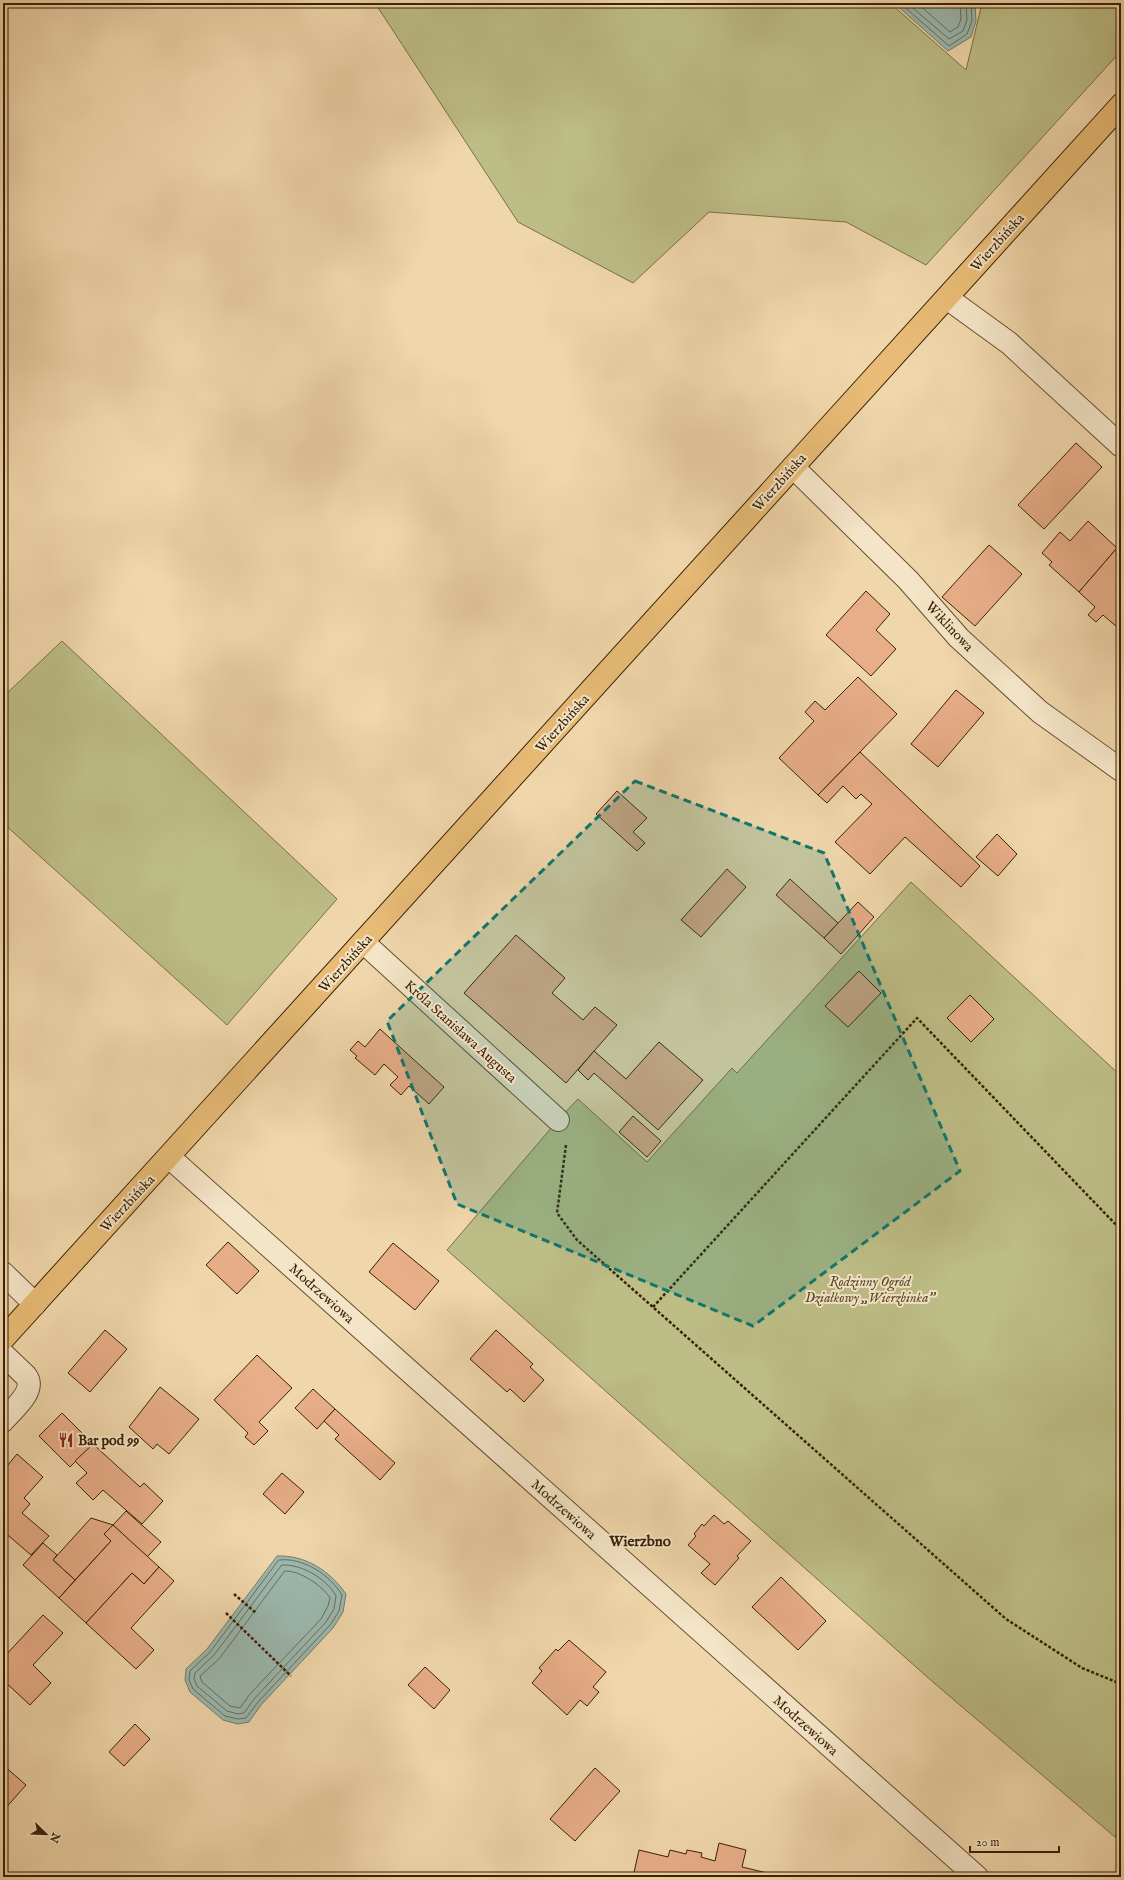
<svg xmlns="http://www.w3.org/2000/svg" width="1124" height="1880" font-family="'IM FELL English',serif">
  <style>
    .green { fill: #bdbd86; stroke: #7b6f46 }
    .water { fill: #9bb8af; stroke: #747c6c }
    .lines { fill: none; stroke-linecap: round; stroke-linejoin: round }
    .shore { stroke: #6a6c5b; stroke-width: 1 }
    .building { fill: #e8ae88; stroke: #392107 }
    .minor-casing { stroke: #674e30; stroke-width: 24 }
    .major-casing { stroke: #392107; stroke-width: 24 }
    .path { stroke: #392107; stroke-width: 2.5; stroke-dasharray: 3 2; stroke-linecap: butt }
    .minor { stroke: #f5e5c8; stroke-width: 22 }
    .major { stroke: #e8bc76; stroke-width: 22 }
    .marked { fill: #0f766e; fill-opacity: 0.2; stroke: #0f766e; stroke-width: 3; stroke-dasharray: 8 5; stroke-linejoin: round }
    .labels { text-anchor: middle; stroke-width: 4; stroke-linejoin: round; paint-order: stroke }
    .street-label { font-size: 14px; fill: #392107; stroke: #f5e5c8 }
    .park-label { font-size: 14px; font-style: italic; fill: #5a4827; stroke: #f5e5c8 }
    .poi-label { font-size: 14px; font-weight: bold; fill: #392107; stroke: #f5e5c8; text-anchor: start }
    .neighbourhood-label { font-size: 15px; font-weight: bold; fill: #392107; stroke: #f5e5c8 }
  </style>
  <rect width="100%" height="100%" fill="#f0d7ab"/>
  <filter id="stains"><feTurbulence type="fractalNoise" baseFrequency=".005" numOctaves="4"/><feColorMatrix values="0 0 0 0 .2 0 0 0 0 .09 0 0 0 0 .02 0 0 0 .5 -.17"/></filter>
  <radialGradient id="worn" r=".72"><stop offset=".6" stop-color="#630" stop-opacity="0"/><stop offset="1" stop-color="#630" stop-opacity=".3"/></radialGradient>
  <g class="green">
    <polygon points="375,3 890,3 966,70 982,3 1121,3 1121,51 926,265 846,222 709,212 633,283 518,222"/>
    <polygon points="62,641 337,899 227,1025 3,823 3,697"/>
    <polygon points="911,882 1121,1076 1121,1823 1115,1837 934,1683 447,1250 558,1120 578,1099 647,1162 732,1068 737,1073"/>
  </g>
  <g class="water">
    <polygon points="894,3 975,3 976,21 971,37 948,51"/>
    <path d="M 277,1556 C 306,1555 330,1571 346,1594 L 343,1612 L 333,1628 L 261,1705 L 249,1722 L 238,1724 L 223,1720 L 190,1692 L 185,1680 L 186,1669 L 207,1649 Z"/>
  </g>
  <g class="lines">
    <g class="shore">
      <polyline points="900,3 949,46 967,34 972,21 971,3"/>
      <polyline points="907,3 949,39 963,31 967,20 966,3"/>
      <polyline points="917,3 950,32 958,27 961,19 960,3"/>
      <path d="M 279,1560 C 303,1557 330,1575 342,1595 L 339,1611 L 330,1625 L 258,1702 L 246,1718 L 238,1719 L 225,1716 L 193,1689 L 189,1680 L 190,1671 L 210,1652 Z"/>
      <path d="M 282,1565 C 302,1564 327,1579 336,1596 L 334,1609 L 326,1622 L 254,1699 L 244,1713 L 238,1714 L 227,1711 L 197,1686 L 194,1679 L 195,1673 L 214,1655 Z"/>
      <path d="M 285,1571 C 299,1570 323,1586 330,1598 L 328,1606 L 321,1619 L 250,1694 L 240,1708 L 230,1706 L 202,1682 L 200,1676 L 219,1659 Z"/>
    </g>
  </g>
  <g class="building">
    <polygon points="1076,443 1102,467 1044,529 1018,505"/>
    <polygon points="1088,521 1117,548 1079,592 1049,565 1052,562 1042,553 1060,532 1070,541"/>
    <polygon points="989,545 1022,574 975,626 942,597"/>
    <polygon points="1117,548 1121,552 1121,622 1117,627 1103,615 1096,622 1088,615 1095,607 1079,592"/>
    <polygon points="866,591 890,614 876,630 896,649 871,676 826,635"/>
    <polygon points="858,677 897,714 818,795 779,758 814,721 805,712 815,701 825,710"/>
    <polygon points="956,690 984,713 938,767 911,744"/>
    <polygon points="860,752 980,866 961,887 905,837 870,874 835,842 872,804 861,794 856,799 843,786 827,803 818,795"/>
    <polygon points="617,791 647,818 633,832 645,843 637,851 596,814"/>
    <polygon points="997,834 1017,854 998,876 976,857"/>
    <polygon points="727,869 746,887 701,937 681,920"/>
    <polygon points="790,879 838,923 824,938 776,895"/>
    <polygon points="858,902 874,917 841,954 824,938"/>
    <polygon points="516,935 565,978 552,993 583,1020 595,1007 617,1025 566,1083 464,993"/>
    <polygon points="859,971 881,993 848,1027 825,1006"/>
    <polygon points="970,995 994,1019 971,1042 947,1018"/>
    <polygon points="380,1029 444,1087 429,1104 409,1086 401,1095 390,1085 398,1077 384,1064 375,1075 355,1058 357,1056 350,1050 358,1041 365,1047"/>
    <polygon points="659,1042 703,1080 658,1130 594,1073 588,1080 578,1070 594,1051 626,1079"/>
    <polygon points="633,1116 661,1141 647,1157 619,1132"/>
    <polygon points="228,1242 259,1271 237,1294 206,1265"/>
    <polygon points="393,1243 439,1281 415,1310 369,1272"/>
    <polygon points="105,1330 127,1349 90,1392 68,1373"/>
    <polygon points="496,1330 533,1364 530,1367 544,1380 524,1402 510,1389 507,1392 470,1359"/>
    <polygon points="257,1355 292,1388 259,1422 268,1431 254,1445 245,1437 248,1433 214,1400"/>
    <polygon points="160,1387 199,1419 169,1454 157,1444 153,1449 129,1427"/>
    <polygon points="313,1389 335,1409 317,1429 295,1408"/>
    <polygon points="335,1409 395,1463 380,1480 335,1439 339,1435 324,1421"/>
    <polygon points="62,1413 93,1444 70,1467 39,1436"/>
    <polygon points="93,1444 140,1487 144,1483 163,1501 142,1524 103,1490 93,1500 76,1483 87,1473 75,1461"/>
    <polygon points="17,1454 43,1477 24,1498 30,1504 22,1513 49,1536 31,1555 3,1531 3,1471"/>
    <polygon points="282,1473 304,1492 285,1514 263,1494"/>
    <polygon points="126,1511 161,1542 147,1557 113,1525"/>
    <polygon points="714,1515 724,1524 728,1521 751,1541 737,1556 739,1558 715,1585 701,1573 710,1564 688,1545 696,1536 694,1534 702,1524 704,1526"/>
    <polygon points="91,1518 113,1525 104,1534 111,1541 75,1580 53,1560"/>
    <polygon points="113,1525 159,1567 144,1584 132,1573 86,1623 59,1598 111,1541 104,1534"/>
    <polygon points="43,1543 57,1555 53,1560 75,1580 59,1598 23,1565"/>
    <polygon points="159,1567 174,1581 131,1628 154,1650 136,1669 86,1623 132,1573 144,1584"/>
    <polygon points="781,1577 826,1621 798,1650 752,1607"/>
    <polygon points="43,1615 63,1633 33,1665 51,1683 30,1705 3,1680 3,1658"/>
    <polygon points="569,1640 606,1672 593,1687 599,1692 587,1706 580,1700 567,1715 532,1683 542,1671 539,1668 556,1649 558,1651"/>
    <polygon points="425,1667 450,1690 434,1709 408,1685"/>
    <polygon points="135,1724 150,1739 124,1766 109,1752"/>
    <polygon points="3,1765 26,1785 3,1811"/>
    <polygon points="595,1768 620,1791 575,1841 550,1819"/>
    <polygon points="719,1843 746,1850 742,1867 767,1873 766,1877 633,1877 639,1850 668,1857 670,1850 686,1854 687,1850 702,1853 701,1857 715,1861"/>
  </g>
  <g class="lines">
    <defs>
      <g id="minor">
        <polyline points="947,298 1009,343 1121,446"/>
        <polyline points="793,467 908,580 959,638 1040,712 1121,770"/>
        <polyline points="363,942 558,1120"/>
        <polyline points="169,1157 977,1877"/>
        <polyline points="3,1273 35,1304"/>
        <path d="M 3,1354 L 26,1376 C 37,1391 12,1410 3,1421"/>
      </g>
      <polyline id="major" points="3,1339 1121,105"/>
    </defs>
    <use href="#minor" class="minor-casing"/>
    <use href="#major" class="major-casing"/>
    <g class="path">
      <polyline points="566,1145 557,1213 577,1240 1006,1619 1082,1668 1121,1684"/>
      <polyline points="653,1307 917,1018 1121,1230"/>
      <polyline points="234,1594 256,1613"/>
      <polyline points="226,1613 291,1676"/>
    </g>
    <use href="#minor" class="minor"/>
    <use href="#major" class="major"/>
  </g>
  <path class="marked" d="M 635,781 L 824,853 L 960,1171 L 753,1326 L 457,1204 L 387,1021 Z"/>
  <defs>
    <symbol id="restaurant-bare" viewBox="-9 -9 18 18"><path d="M-5-6h1v4h1v-4h1v4h1v-4h1v5L-1.5 .5V6h-2V.5L-5-1ZM5-6V6H3V1.5H1.5Q1.5-4 5-6Z" fill="#8f2418" stroke="#f5e5c8" stroke-width="2.5" paint-order="stroke"/></symbol>
  </defs>
  <g fill-rule="evenodd">
    <use href="#restaurant-bare" x="55" y="1429" width="22" height="22"/>
  </g>
  <g class="labels">
    <g class="street-label">
      <text transform="translate(997 242) rotate(-48)" y="5">Wierzbińska</text>
      <text transform="translate(779 482) rotate(-48)" y="5">Wierzbińska</text>
      <text transform="translate(950 626) rotate(47)" y="5">Wiklinowa</text>
      <text transform="translate(562 723) rotate(-48)" y="5">Wierzbińska</text>
      <text transform="translate(345 963) rotate(-48)" y="5">Wierzbińska</text>
      <text transform="translate(461 1031) rotate(42)" y="5">Króla Stanisława Augusta</text>
      <text transform="translate(127 1203) rotate(-47)" y="5">Wierzbińska</text>
      <text transform="translate(322 1293) rotate(42)" y="5">Modrzewiowa</text>
      <text transform="translate(564 1509) rotate(42)" y="5">Modrzewiowa</text>
      <text transform="translate(806 1725) rotate(42)" y="5">Modrzewiowa</text>
    </g>
    <g class="park-label">
      <text x="870" y="1286">Rodzinny Ogród<tspan x="870" dy="16">Działkowy „Wierzbinka”</tspan></text>
    </g>
    <g class="poi-label">
      <text x="78" y="1445">Bar pod 99</text>
    </g>
    <g class="neighbourhood-label">
      <text x="640" y="1546">Wierzbno</text>
    </g>
  </g>
  <rect width="1124" height="1880" fill="none" stroke="#f0d7ab" stroke-width="16"/>
  <rect x="4" y="4" width="1116" height="1872" fill="none" stroke="#392107" stroke-width="2"/>
  <rect x="8" y="8" width="1108" height="1864" fill="none" stroke="#392107"/>
  <g transform="translate(46 1834) rotate(113)" stroke="#f5e5c8" stroke-width="3" paint-order="stroke">
  <path d="M0-3L7 15L0 10L-7 15Z" fill="#392107"/>
  <text y="-6" font-size="11" font-weight="bold" text-anchor="middle" fill="#392107">N</text>
  </g>
  <path d="M970 1846v6h89v-6" fill="none" stroke="#392107" stroke-width="2"/>
  <text x="976" y="1846" font-size="12" fill="#392107" stroke="#f5e5c8" stroke-width="3" paint-order="stroke">20 m</text>
  <rect width="100%" height="100%" filter="url(#stains)"/>
  <rect width="100%" height="100%" fill="url(#worn)"/>
</svg>
